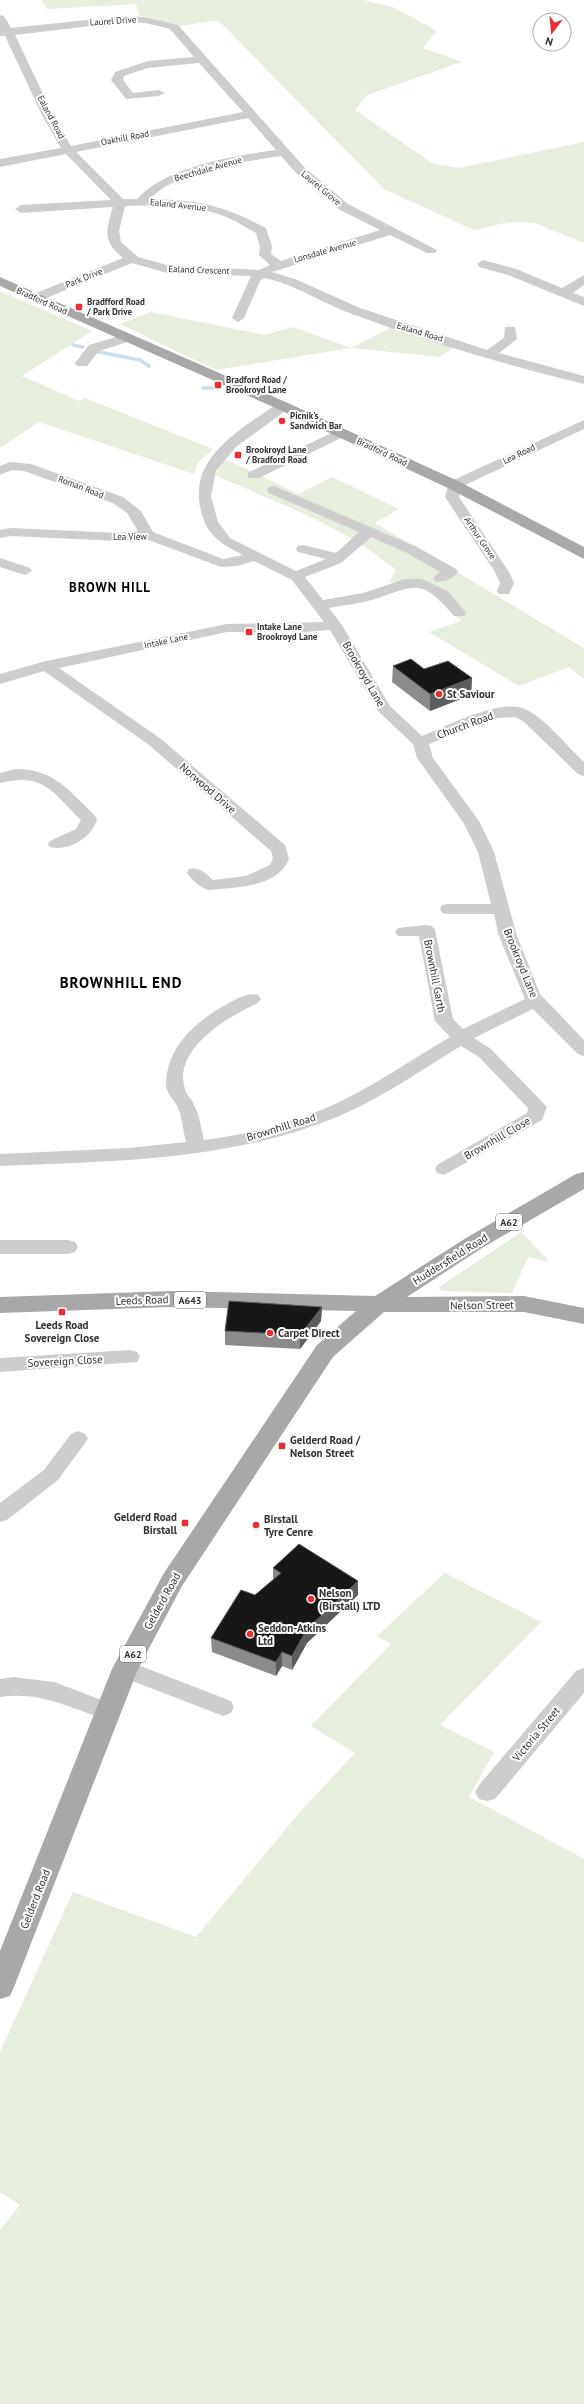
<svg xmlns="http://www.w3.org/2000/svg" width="584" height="2404" font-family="'PT Sans',sans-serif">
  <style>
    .green { fill: #e6eede }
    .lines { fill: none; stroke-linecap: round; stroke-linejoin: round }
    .stream { stroke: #cadeee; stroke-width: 3.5 }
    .minor { fill: #cdcdcd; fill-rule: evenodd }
    .primary { fill: #a8a8a8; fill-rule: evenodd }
    .wall { fill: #8b8b8b }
    .shaded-wall { fill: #5d5d5d }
    .building { fill: #171717; stroke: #5d5d5d }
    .poi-dot { fill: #ec2e33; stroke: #fff; stroke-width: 1.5 }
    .labels { text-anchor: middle; stroke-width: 4; stroke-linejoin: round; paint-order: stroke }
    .far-street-label { font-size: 9px; fill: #303030; stroke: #fff }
    .far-poi-label { font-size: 9px; font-weight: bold; fill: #303030; stroke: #fff; text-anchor: start }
    .shield { fill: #fff; stroke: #6e6e6e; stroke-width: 1 }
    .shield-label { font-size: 10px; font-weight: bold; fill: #303030 }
    .street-label { font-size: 11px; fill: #303030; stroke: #fff }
    .poi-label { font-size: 11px; font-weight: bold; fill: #303030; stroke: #fff; text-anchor: start }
    .far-district-label { font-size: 13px; font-weight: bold; letter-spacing: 1px; fill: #000; stroke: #fff }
    .district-label { font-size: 15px; font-weight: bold; letter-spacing: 1px; fill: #000; stroke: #fff }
  </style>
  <rect width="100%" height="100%" fill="#fff"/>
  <g class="green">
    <polygon points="42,0 363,0 395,8 437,31 423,48 462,62 367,95 355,110 432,163 459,168 584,142 584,243 534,223 509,222 474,230 384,189 218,20 180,26 139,15 136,4 47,9"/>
    <polygon points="0,291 92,331 22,376 79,401 85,398 213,449 198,463 194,474 39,422 0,448"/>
    <polygon points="151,312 264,335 292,327 351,348 392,327 456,346 440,357 351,348 216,370 120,324"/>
    <path d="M 225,459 L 299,494 L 332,477 L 399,509 L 375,523 L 584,648 L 584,679 L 569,667 L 519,686 L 429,632 L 461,621 C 434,591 429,586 389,582 L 396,570 C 344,526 277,503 215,475 Z"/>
    <polygon points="521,1232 550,1262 528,1257 512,1293 441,1291 439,1287"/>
    <polygon points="445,1573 541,1622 440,1725 494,1752 469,1797 584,1859 584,2404 0,2404 0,2230 20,2205 0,2192 0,2052 73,1892 196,1937 300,1812 355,1753 311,1726 391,1644 377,1636"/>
  </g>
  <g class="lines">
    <g class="stream">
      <polyline points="73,345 83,347"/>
      <polyline points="99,352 140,360 149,366"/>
      <polyline points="203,388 217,388"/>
    </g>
    <g class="minor">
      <path d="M 0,15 L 4,16 L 11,28 L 124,16 L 145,17 L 178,25 L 305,168 L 348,204 L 437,250 L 435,253 L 427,253 L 390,235 L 272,272 L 295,279 L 360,308 L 487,350 L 504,338 L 505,327 L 515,327 L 517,339 L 499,353 L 584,376 L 584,384 C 506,365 428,342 352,314 C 324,304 298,286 269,279 L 264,278 L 260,281 L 244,318 L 238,322 L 232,318 L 251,276 L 167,273 L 132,263 L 39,301 L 31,301 L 29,298 L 31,295 L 123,258 C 102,241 106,231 113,207 L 21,213 L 15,209 L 21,205 L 111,200 L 66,154 L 0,167 L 0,159 L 61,148 L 43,117 L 5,36 L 0,36 ZM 124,22 L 145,23 L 170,29 L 194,57 L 148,61 L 115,72 L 111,80 L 126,99 L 159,96 L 165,93 L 159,90 L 133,93 L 123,80 L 124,76 L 148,68 L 199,63 L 243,112 L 71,146 L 54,117 L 15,35 ZM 248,118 L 276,150 C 233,156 167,166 137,199 L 123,199 L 76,152 ZM 281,156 L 297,174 L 340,210 L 380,230 L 281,261 L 271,254 L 272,247 L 266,228 C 222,205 199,200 150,199 C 174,172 246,161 281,156 ZM 125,206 C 157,205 196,204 226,217 C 237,221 246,228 256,233 L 260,247 L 259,255 L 270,265 L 259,270 L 167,265 L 138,257 L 121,242 L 119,231 Z"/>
      <polygon points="483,260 516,269 562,288 584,275 584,285 573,293 584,297 584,306 508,275 479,267 477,264"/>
      <polygon points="126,334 131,335 132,338 131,341 99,351 87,366 77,366 75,363 89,345"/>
      <path d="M 283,402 L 288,403 L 290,406 L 288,409 L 236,447 L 216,471 L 211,496 L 218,522 L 230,538 L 296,571 L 326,559 L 298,552 L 296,549 L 298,546 L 303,545 L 336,553 L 359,532 L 269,493 L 267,490 L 269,487 L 274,486 L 417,547 L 456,569 L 458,572 C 453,579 443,583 435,581 L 433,578 L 440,572 L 407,553 L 371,537 L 341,563 L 305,577 L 323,600 L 363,593 L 405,579 L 422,579 L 449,592 L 466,613 L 464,616 L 454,616 C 420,576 415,586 372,600 C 358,604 343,605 329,608 L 342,625 L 390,706 L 422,736 C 447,726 500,698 525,709 C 545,718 567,746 584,762 L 584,776 L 578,774 L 523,721 L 515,717 L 497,718 L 429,744 L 433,758 L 479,821 L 494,852 L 517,936 L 540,994 L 584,1040 L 584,1056 L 578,1054 L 533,1009 L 474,1038 L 491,1049 L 547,1107 L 542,1120 L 444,1175 L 437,1173 L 435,1169 L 437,1165 L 527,1113 L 528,1108 L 479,1057 L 461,1046 C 423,1069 386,1095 346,1113 C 237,1161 116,1161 0,1166 L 0,1154 L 129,1148 L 186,1142 C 183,1131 182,1114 176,1104 C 172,1098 166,1092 166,1085 C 166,1047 196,1021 227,1004 C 237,999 247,992 258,995 L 261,999 L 258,1003 C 229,1016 172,1049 185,1089 C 186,1095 192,1099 194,1105 C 200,1115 201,1129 204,1140 C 248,1134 292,1123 333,1105 C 374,1086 411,1060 450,1037 L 435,1021 L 419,936 L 398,936 L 395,932 L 398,928 L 426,925 L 432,926 L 435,930 L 453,1019 L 463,1029 L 525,999 L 499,936 L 494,914 L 448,914 L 442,913 L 440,909 L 442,905 L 448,904 L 491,904 L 478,852 L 463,822 L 417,758 L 413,744 L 379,712 L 330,630 L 304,632 L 227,632 L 59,668 L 161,739 L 285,845 L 289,859 C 277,888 236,887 209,890 C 200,888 192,880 187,873 L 189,869 C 200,867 205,873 213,880 L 246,876 L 270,865 L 273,859 L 271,851 L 149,745 L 44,671 L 0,684 L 0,674 L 46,661 L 227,624 L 324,622 L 292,580 L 254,561 L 237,566 L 221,567 L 146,539 L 119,541 L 11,536 L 0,538 L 0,530 L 11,528 L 119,533 L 138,531 L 127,513 L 113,503 L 24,471 L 12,470 L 0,475 L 0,466 L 10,462 L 31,464 L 123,497 L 141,511 L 153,532 L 223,559 L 243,555 C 221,544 207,536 201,511 C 187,457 241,430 278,403 Z"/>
      <polygon points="584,420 584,429 461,487 459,497 509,572 514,583 509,594 499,594 497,591 500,583 495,572 445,497 449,482"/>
      <polygon points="340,429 347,433 345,436 259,478 249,478 247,475 249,472"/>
      <polygon points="0,558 30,568 32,571 25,575 0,567"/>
      <path d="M 16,769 C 44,769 61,781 80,801 C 86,807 92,812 97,819 C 93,837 68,852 50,847 L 48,844 L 50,841 L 76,829 L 81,820 C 52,792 44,772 0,783 L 0,773 Z"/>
      <polygon points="0,1240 68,1240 75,1242 78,1247 75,1252 68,1254 0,1254"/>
      <polygon points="130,1350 137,1352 140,1357 137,1362 0,1372 0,1358"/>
      <polygon points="78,1431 85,1434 88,1439 58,1480 7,1520 0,1522 0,1503 44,1470 71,1434"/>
      <polygon points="125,1660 231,1701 234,1707 231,1713 223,1716 117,1675 114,1669 117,1663"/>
      <polygon points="584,1668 584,1693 495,1799 487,1801 479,1799 475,1792 479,1785 576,1671"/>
      <path d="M 14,1677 L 54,1682 L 115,1705 L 118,1711 L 115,1717 L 107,1720 C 70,1708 40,1691 0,1697 L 0,1679 Z"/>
    </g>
    <g class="primary">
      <polygon points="0,277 288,403 460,482 584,547 584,559 448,488 278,409 0,286"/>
      <polygon points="584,1172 584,1189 482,1248 407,1297 524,1296 584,1308 584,1324 524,1312 384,1312 333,1357 182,1586 138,1669 14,1987 10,1996 0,1999 0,1951 112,1669 164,1573 317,1345 356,1311 171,1307 0,1313 0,1297 171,1291 375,1296 466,1238 576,1174"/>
    </g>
  </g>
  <g class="wall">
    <polygon points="393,666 424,669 472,678 471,695 430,711 392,682"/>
    <polygon points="322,1307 321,1321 300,1349 225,1345 225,1331"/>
    <polygon points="273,1568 358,1581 358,1595 307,1643 292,1670 282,1666 276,1676 212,1652 211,1638 273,1580"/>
  </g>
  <g class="shaded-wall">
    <polygon points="472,678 471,695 430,711 430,694"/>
    <polygon points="322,1307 321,1321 300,1349 300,1335"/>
    <polygon points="358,1581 358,1595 307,1643 292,1670 292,1656 307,1629"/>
    <polygon points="282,1652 282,1666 276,1676 276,1662"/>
  </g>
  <g class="building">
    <polygon points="411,659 424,669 448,661 472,678 430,694 393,666"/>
    <polygon points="229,1301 322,1307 300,1335 225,1331"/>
    <polygon points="299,1544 358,1581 307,1629 292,1656 282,1652 276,1662 211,1638 241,1590 255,1595 281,1573 273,1568"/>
  </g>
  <g class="poi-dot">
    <rect x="75" y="303" width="8" height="8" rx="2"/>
    <rect x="214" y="381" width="8" height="8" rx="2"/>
    <circle cx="282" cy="421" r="4"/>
    <rect x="234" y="451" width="8" height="8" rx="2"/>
    <rect x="245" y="628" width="8" height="8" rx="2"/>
    <circle cx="439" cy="694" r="4"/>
    <rect x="58" y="1308" width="8" height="8" rx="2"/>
    <circle cx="270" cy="1333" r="4"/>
    <rect x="278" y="1442" width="8" height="8" rx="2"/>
    <rect x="181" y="1519" width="8" height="8" rx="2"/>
    <circle cx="256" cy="1525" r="4"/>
    <circle cx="311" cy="1599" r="4"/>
    <circle cx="250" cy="1634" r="4"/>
  </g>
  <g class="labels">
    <g class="far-street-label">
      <text transform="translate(113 21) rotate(-4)" y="3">Laurel Drive</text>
      <text transform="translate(51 117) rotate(62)" y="3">Ealand Road</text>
      <text transform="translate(125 138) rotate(-11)" y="3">Oakhill Road</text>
      <text transform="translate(208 169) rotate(-16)" y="3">Beechdale Avenue</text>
      <text transform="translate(321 188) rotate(40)" y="3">Laurel Grove</text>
      <text transform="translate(178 205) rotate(6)" y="3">Ealand Avenue</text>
      <text transform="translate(325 251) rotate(-16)" y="3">Lonsdale Avenue</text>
      <text transform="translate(199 270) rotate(2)" y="3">Ealand Crescent</text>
      <text transform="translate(84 278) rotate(-22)" y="3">Park Drive</text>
      <text transform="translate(42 301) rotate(24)" y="3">Bradford Road</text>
      <text transform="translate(420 332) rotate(17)" y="3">Ealand Road</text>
      <text transform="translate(382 452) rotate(25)" y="3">Bradford Road</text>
      <text transform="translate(519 454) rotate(-26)" y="3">Lea Road</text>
      <text transform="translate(81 487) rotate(21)" y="3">Roman Road</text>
      <text x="130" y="540">Lea View</text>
      <text transform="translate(480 538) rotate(56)" y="3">Arthur Grove</text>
      <text transform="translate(166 641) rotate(-12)" y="3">Intake Lane</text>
    </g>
    <g class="far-poi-label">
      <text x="87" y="305">Bradfford Road<tspan x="87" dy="10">/ Park Drive</tspan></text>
      <text x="226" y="383">Bradford Road /<tspan x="226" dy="10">Brookroyd Lane</tspan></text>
      <text x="290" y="419">Picnik's<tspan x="290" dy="10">Sandwich Bar</tspan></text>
      <text x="246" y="453">Brookroyd Lane<tspan x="246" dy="10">/ Bradford Road</tspan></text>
      <text x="257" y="630">Intake Lane<tspan x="257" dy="10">Brookroyd Lane</tspan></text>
    </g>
    <g class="shield">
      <rect x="496" y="1214" width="26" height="16" rx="3"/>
      <rect x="174" y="1292" width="32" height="16" rx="3"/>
      <rect x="120" y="1646" width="26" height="16" rx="3"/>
    </g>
    <g class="shield-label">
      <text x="509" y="1226">A62</text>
      <text x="190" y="1304">A643</text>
      <text x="133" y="1658">A62</text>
    </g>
    <g class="street-label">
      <text transform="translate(364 674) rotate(60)" y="4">Brookroyd Lane</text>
      <text transform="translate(465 725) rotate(-20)" y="4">Church Road</text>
      <text transform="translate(208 788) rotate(41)" y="4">Norwood Drive</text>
      <text transform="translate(521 963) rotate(68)" y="4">Brookroyd Lane</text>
      <text transform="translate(435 976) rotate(79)" y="4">Brownhill Garth</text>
      <text transform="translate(281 1127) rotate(-17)" y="4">Brownhill Road</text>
      <text transform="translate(497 1138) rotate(-30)" y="4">Brownhill Close</text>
      <text transform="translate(450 1259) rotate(-32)" y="4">Huddersfield Road</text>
      <text transform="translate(142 1300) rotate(-2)" y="4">Leeds Road</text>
      <text transform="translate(482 1305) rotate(-1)" y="4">Nelson Street</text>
      <text transform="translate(65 1361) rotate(-3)" y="4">Sovereign Close</text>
      <text transform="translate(162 1601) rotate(-61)" y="4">Gelderd Road</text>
      <text transform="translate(536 1734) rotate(-50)" y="4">Victoria Street</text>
      <text transform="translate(35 1899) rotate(-68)" y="4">Gelderd Road</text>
    </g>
    <g class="poi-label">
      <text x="447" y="698">St Saviour</text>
      <text x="62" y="1329" text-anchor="middle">Leeds Road<tspan x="62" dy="13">Sovereign Close</tspan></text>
      <text x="278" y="1337">Carpet Direct</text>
      <text x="290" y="1444">Gelderd Road /<tspan x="290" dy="13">Nelson Street</tspan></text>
      <text x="177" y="1521" text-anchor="end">Gelderd Road<tspan x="177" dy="13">Birstall</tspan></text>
      <text x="264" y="1523">Birstall<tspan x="264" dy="13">Tyre Cenre</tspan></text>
      <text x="319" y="1597">Nelson<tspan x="319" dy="13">(Birstall) LTD</tspan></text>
      <text x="258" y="1632">Seddon-Atkins<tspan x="258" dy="13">Ltd</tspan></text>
    </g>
    <g class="far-district-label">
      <text x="110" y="592">BROWN HILL</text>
    </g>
    <g class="district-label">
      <text x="121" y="988">BROWNHILL END</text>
    </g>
  </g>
  <g transform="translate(552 32) rotate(196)"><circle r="19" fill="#ffffff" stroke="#acacac"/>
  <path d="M0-3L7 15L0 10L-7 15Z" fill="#ec2e33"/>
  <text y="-6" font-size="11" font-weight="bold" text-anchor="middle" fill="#303030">N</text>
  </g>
</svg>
